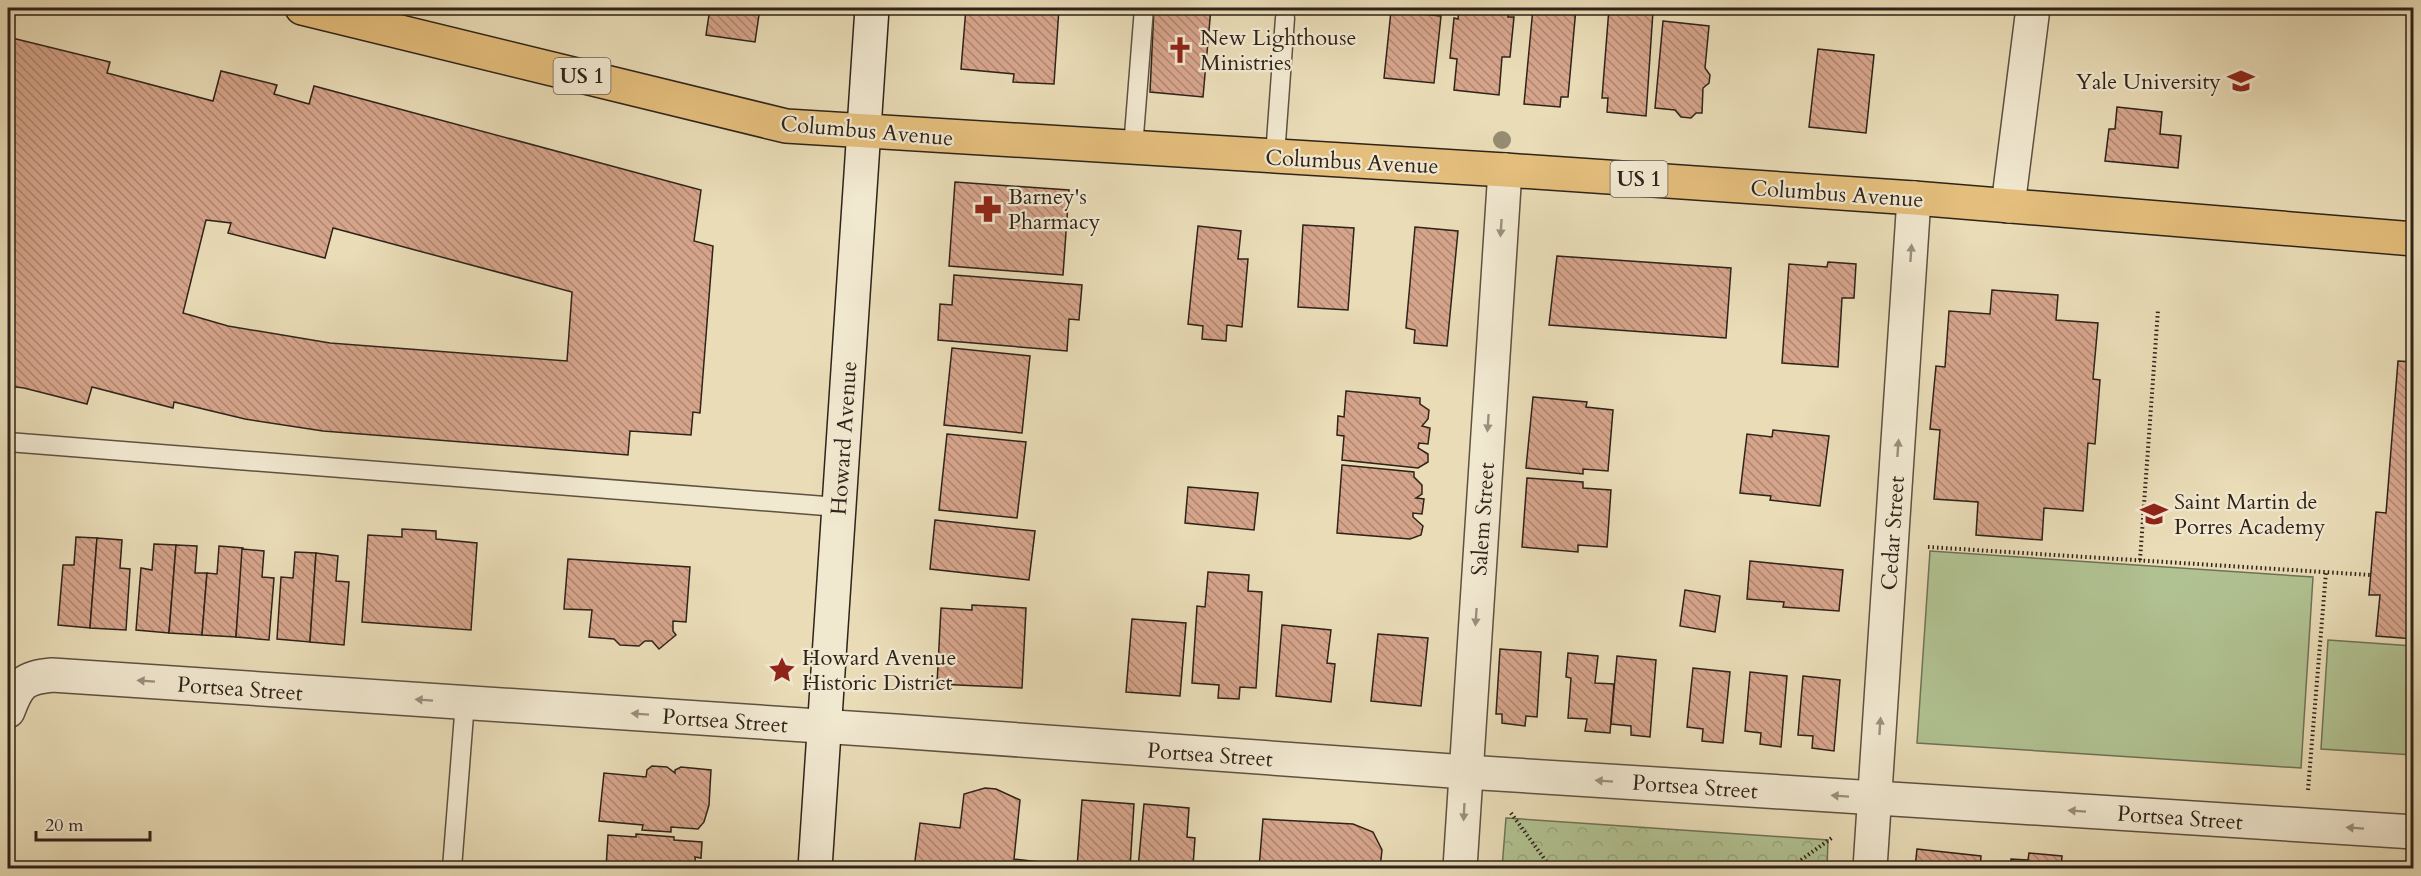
<svg xmlns="http://www.w3.org/2000/svg" width="2421" height="876" font-family="Cardo,serif">
  <style>
    .grass { fill: #b1c292; stroke: #707256; stroke-width: 1.5 }
    .forest { fill: url(#forest-crowns); stroke: #707256; stroke-width: 1.5 }
    .building { fill: url(#building-back-hatch); stroke: #2f231a; stroke-width: 1.5; fill-rule: evenodd }
    .lines { fill: none; stroke-linecap: round; stroke-linejoin: round }
    .lane-casing { stroke: #5e5141; stroke-width: 21 }
    .street-casing { stroke: #5e5141; stroke-width: 36 }
    .secondary-casing { stroke: #2f231a; stroke-width: 36 }
    .primary-casing { stroke: #2f231a; stroke-width: 36 }
    .path { stroke: #2f231a; stroke-width: 4; stroke-dasharray: 1.5 3; stroke-linecap: butt }
    .lane { stroke: #f1e8d0; stroke-width: 18 }
    .street { stroke: #f1e8d0; stroke-width: 33 }
    .secondary { stroke: #f1e8d0; stroke-width: 33 }
    .primary { stroke: #e4be7c; stroke-width: 33 }
    .tree { fill: #958c71 }
    .oneway { fill: #9a8f7e }
    .labels { text-anchor: middle; stroke-width: 4.5; stroke-linejoin: round; paint-order: stroke }
    .shield { fill: #f1e8d0; stroke: #695e51; stroke-width: 1.5 }
    .shield-label { font-size: 21px; font-weight: bold; fill: #2f231a }
    .poi-label { font-size: 22px; fill: #2f231a; stroke: #f1e8d0; text-anchor: start }
    .street-label { font-size: 22px; fill: #2f231a; stroke: #f1e8d0 }
  </style>
  <defs>
    <pattern id="forest-crowns" width="20" height="18" patternUnits="userSpaceOnUse" patternTransform="scale(1.5)"><rect width="20" height="18" fill="#b1c292"/><path d="M2 6a3 3 0 1 1 6 0M12 15a3 3 0 1 1 6 0" fill="none" stroke="#99a67d"/></pattern>
    <pattern id="building-back-hatch" width="6" height="6" patternUnits="userSpaceOnUse" patternTransform="scale(1.5)"><rect width="6" height="6" fill="#d6a48b"/><path d="M-1 5l2 2M0 0l6 6M5-1l2 2" fill="none" stroke="#ae8571"/></pattern>
  </defs>
  <rect width="100%" height="100%" fill="#e9dcb7"/>
  <filter id="stains"><feTurbulence type="fractalNoise" baseFrequency=".00333" numOctaves="4"/><feColorMatrix values="0 0 0 0 .2 0 0 0 0 .09 0 0 0 0 .02 0 0 0 .5 -.17"/></filter>
  <radialGradient id="worn" r=".72"><stop offset=".6" stop-color="#630" stop-opacity="0"/><stop offset="1" stop-color="#630" stop-opacity=".3"/></radialGradient>
  <g class="grass">
    <polygon points="1930,551 2313,577 2301,768 1917,743"/>
    <polygon points="2328,640 2413,646 2413,755 2321,749"/>
  </g>
  <polygon class="forest" points="1506,818 1828,840 1827,868 1502,868"/>
  <g class="building">
    <polygon points="710,8 760,8 755,42 706,35"/>
    <polygon points="966,8 1059,8 1054,84 1013,82 1014,74 961,69"/>
    <polygon points="1154,8 1211,8 1203,97 1150,92"/>
    <polygon points="1459,8 1509,8 1508,17 1514,17 1510,57 1502,57 1499,95 1454,90 1457,59 1450,58 1454,18 1458,19"/>
    <polygon points="1533,8 1576,8 1568,97 1561,97 1560,107 1524,104"/>
    <polygon points="1609,8 1653,11 1646,116 1607,112 1608,98 1602,98"/>
    <polygon points="1391,11 1441,16 1434,83 1384,78"/>
    <polygon points="1663,21 1709,26 1705,68 1710,75 1709,83 1703,88 1702,113 1696,113 1691,118 1681,117 1675,110 1655,108"/>
    <path d="M 8,37 L 110,62 L 107,73 L 213,101 L 221,71 L 277,85 L 274,94 L 309,104 L 314,86 L 701,190 L 694,241 L 713,246 L 700,413 L 693,412 L 691,435 L 630,431 L 628,455 L 323,431 L 245,419 L 174,402 L 173,408 L 92,387 L 87,404 L 24,388 L 8,386 ZM 206,220 L 231,223 L 228,233 L 325,258 L 333,228 L 572,292 L 567,361 L 330,343 L 228,326 L 183,313 Z"/>
    <polygon points="1818,49 1874,55 1866,133 1809,127"/>
    <polygon points="2117,107 2162,112 2160,134 2181,136 2178,168 2105,161 2109,129 2115,129"/>
    <polygon points="955,182 1069,190 1063,275 949,266"/>
    <polygon points="1303,225 1354,228 1348,310 1298,307"/>
    <polygon points="1198,226 1241,231 1238,259 1248,259 1242,327 1227,325 1226,341 1202,339 1203,326 1188,324"/>
    <polygon points="1415,227 1458,231 1447,346 1414,343 1415,330 1406,328"/>
    <polygon points="1557,256 1731,268 1726,338 1549,325"/>
    <polygon points="1828,262 1856,264 1854,298 1842,298 1838,367 1782,363 1789,264 1827,267"/>
    <polygon points="954,275 1082,285 1079,320 1069,319 1067,351 938,340 940,304 952,305"/>
    <polygon points="1992,290 2058,295 2056,320 2098,323 2093,379 2100,380 2095,444 2088,443 2083,511 2044,508 2042,540 1976,535 1978,502 1934,499 1940,430 1930,429 1936,366 1945,367 1949,311 1990,314"/>
    <polygon points="952,348 1030,356 1022,433 944,425"/>
    <polygon points="2398,361 2414,362 2414,639 2376,636 2380,595 2369,595 2376,512 2386,513"/>
    <polygon points="1346,391 1420,398 1420,404 1429,410 1428,419 1422,426 1430,428 1428,444 1419,443 1418,448 1428,454 1428,462 1418,468 1342,460 1344,436 1337,435 1338,416 1344,417"/>
    <polygon points="1533,397 1587,402 1586,407 1613,410 1608,471 1583,469 1583,474 1526,468"/>
    <polygon points="1773,430 1829,436 1820,506 1770,500 1771,496 1740,493 1747,434 1772,437"/>
    <polygon points="947,434 1026,442 1017,518 939,510"/>
    <polygon points="1342,465 1414,472 1414,477 1422,485 1422,494 1416,498 1424,499 1422,514 1413,513 1413,517 1423,526 1421,535 1410,539 1337,533"/>
    <polygon points="1527,478 1583,482 1583,488 1611,490 1607,547 1578,545 1578,552 1522,547"/>
    <polygon points="1188,487 1258,493 1254,530 1185,523"/>
    <polygon points="935,520 1035,531 1029,580 930,569"/>
    <polygon points="402,529 436,531 436,539 477,543 471,630 362,622 368,535 402,537"/>
    <polygon points="76,537 97,538 90,628 58,625 63,565 74,565"/>
    <polygon points="97,538 122,540 120,568 130,569 126,630 90,628"/>
    <polygon points="154,544 176,545 169,633 136,630 141,568 152,570"/>
    <polygon points="176,545 197,546 195,573 207,573 202,635 169,633"/>
    <polygon points="219,546 243,548 236,637 202,635 207,573 217,574"/>
    <polygon points="242,549 264,551 262,577 274,578 269,640 236,637"/>
    <polygon points="295,552 316,553 310,642 277,639 281,577 293,578"/>
    <polygon points="316,553 338,556 336,581 349,582 344,645 310,642"/>
    <polygon points="568,559 690,567 686,622 673,621 673,631 676,635 659,649 652,641 645,641 639,646 620,645 614,639 589,637 592,610 564,609"/>
    <polygon points="1750,561 1843,570 1839,611 1783,607 1784,602 1747,599"/>
    <polygon points="1208,572 1249,575 1248,591 1262,592 1256,688 1240,687 1239,699 1218,698 1219,685 1192,683 1197,606 1205,607"/>
    <polygon points="1685,590 1720,596 1715,632 1680,626"/>
    <polygon points="972,605 1026,608 1022,688 937,684 941,608 972,610"/>
    <polygon points="1132,619 1186,623 1180,696 1126,692"/>
    <polygon points="1282,625 1331,630 1327,663 1335,664 1331,702 1276,696"/>
    <polygon points="1378,634 1428,638 1421,706 1371,701"/>
    <polygon points="1500,649 1541,652 1537,717 1526,716 1525,726 1502,723 1502,714 1496,714"/>
    <polygon points="1568,653 1598,656 1595,683 1614,684 1610,733 1585,731 1587,719 1568,718 1571,678 1566,677"/>
    <polygon points="1617,656 1656,660 1650,737 1631,735 1631,726 1611,724"/>
    <polygon points="1693,668 1730,672 1723,743 1702,741 1703,729 1687,727"/>
    <polygon points="1750,672 1787,676 1781,747 1760,744 1761,733 1745,731"/>
    <polygon points="1803,676 1840,680 1834,751 1812,748 1813,736 1798,735"/>
    <polygon points="652,766 667,767 675,773 675,770 681,767 711,770 709,805 704,822 698,829 671,827 671,832 642,830 643,825 599,821 604,773 646,777 647,770"/>
    <polygon points="985,788 996,789 1020,800 1014,859 1057,864 1057,868 914,868 920,823 960,828 964,794"/>
    <polygon points="1082,800 1134,804 1130,868 1077,868"/>
    <polygon points="1144,804 1189,808 1187,837 1195,838 1193,866 1185,865 1185,868 1138,868"/>
    <polygon points="1263,819 1353,824 1373,832 1382,850 1380,868 1259,868"/>
    <polygon points="636,834 674,837 674,840 702,842 701,858 695,857 696,868 606,868 608,835 636,837"/>
    <polygon points="1917,849 1981,856 1980,868 1986,868 1915,868"/>
    <polygon points="2029,853 2062,856 2061,868 2011,868 2011,859 2028,860"/>
    <polygon points="2262,865 2300,868 2262,868"/>
  </g>
  <g class="lines">
    <defs>
      <g id="lane">
        <polyline points="1133,148 1144,8"/>
        <polyline points="1275,156 1285,18"/>
        <polyline points="8,442 838,507"/>
        <polyline points="452,868 465,702"/>
      </g>
      <g id="street">
        <polyline points="2008,206 2033,8"/>
        <path d="M 8,711 C 18,684 23,678 52,675 L 895,731 L 1466,772 L 2414,832"/>
        <polyline points="1460,868 1505,170"/>
        <polyline points="1870,868 1914,198"/>
      </g>
      <polyline id="secondary" points="815,868 872,8"/>
      <polyline id="primary" points="302,8 786,126 1505,170 1914,198 2414,239"/>
    </defs>
    <use href="#lane" class="lane-casing"/>
    <use href="#street" class="street-casing"/>
    <use href="#secondary" class="secondary-casing"/>
    <use href="#primary" class="primary-casing"/>
    <g class="path">
      <polyline points="1928,547 2371,575"/>
      <polyline points="2140,560 2158,310"/>
      <polyline points="2308,790 2326,572"/>
      <polyline points="1511,813 1551,868"/>
      <polyline points="1546,868 1546,863 1641,868"/>
      <polyline points="1790,868 1833,837"/>
    </g>
    <use href="#lane" class="lane"/>
    <use href="#street" class="street"/>
    <use href="#secondary" class="secondary"/>
    <use href="#primary" class="primary"/>
  </g>
  <circle class="tree" cx="1502" cy="140" r="9"/>
  <defs><path id="oneway-solid" d="M-6-.8H1V-3.2L6.5 0L1 3.2V.8H-6Z" transform="scale(1.5)"/></defs>
  <g class="oneway">
    <use href="#oneway-solid" transform="translate(1501 228) rotate(94)"/>
    <use href="#oneway-solid" transform="translate(1911 253) rotate(-86)"/>
    <use href="#oneway-solid" transform="translate(1488 423) rotate(94)"/>
    <use href="#oneway-solid" transform="translate(1898 448) rotate(-86)"/>
    <use href="#oneway-solid" transform="translate(1476 617) rotate(94)"/>
    <use href="#oneway-solid" transform="translate(146 681) rotate(-176)"/>
    <use href="#oneway-solid" transform="translate(424 700) rotate(-176)"/>
    <use href="#oneway-solid" transform="translate(640 714) rotate(-176)"/>
    <use href="#oneway-solid" transform="translate(1880 726) rotate(-86)"/>
    <use href="#oneway-solid" transform="translate(1604 781) rotate(-176)"/>
    <use href="#oneway-solid" transform="translate(1840 796) rotate(-176)"/>
    <use href="#oneway-solid" transform="translate(2077 811) rotate(-176)"/>
    <use href="#oneway-solid" transform="translate(1464 812) rotate(93)"/>
    <use href="#oneway-solid" transform="translate(2355 828) rotate(-176)"/>
  </g>
  <defs>
    <symbol id="church-bare" viewBox="-9 -9 18 18"><path d="M-1.2-6h2.4v3.5h3.3v2.4h-3.3V6h-2.4V-.1h-3.3v-2.4h3.3Z" fill="#8f2418" stroke="#f1e8d0" stroke-width="2.5" paint-order="stroke"/></symbol>
    <symbol id="university-bare" viewBox="-9 -9 18 18"><path d="M0-5L7-2L0 1L-7-2ZM-4 1L0 2.5L4 1V4Q0 6-4 4Z" fill="#8f2418" stroke="#f1e8d0" stroke-width="2.5" paint-order="stroke"/></symbol>
    <symbol id="pharmacy-bare" viewBox="-9 -9 18 18"><path d="M-2-6h4v4h4v4h-4v4h-4v-4h-4v-4h4Z" fill="#8f2418" stroke="#f1e8d0" stroke-width="2.5" paint-order="stroke"/></symbol>
    <symbol id="school-bare" viewBox="-9 -9 18 18"><path d="M0-5L7-2L0 1L-7-2ZM-4 1L0 2.5L4 1V4Q0 6-4 4Z" fill="#8f2418" stroke="#f1e8d0" stroke-width="2.5" paint-order="stroke"/></symbol>
    <symbol id="sight-bare" viewBox="-9 -9 18 18"><path d="M0-6L1.8-2.2L6-1.7L2.9 1.2L3.7 5.4L0 3.3L-3.7 5.4L-2.9 1.2L-6-1.7L-1.8-2.2Z" fill="#8f2418" stroke="#f1e8d0" stroke-width="2.5" paint-order="stroke"/></symbol>
  </defs>
  <g fill-rule="evenodd">
    <use href="#church-bare" x="1161" y="31" width="38" height="38"/>
    <use href="#university-bare" x="2222" y="62" width="38" height="38"/>
    <use href="#pharmacy-bare" x="969" y="190" width="38" height="38"/>
    <use href="#school-bare" x="2135" y="495" width="38" height="38"/>
    <use href="#sight-bare" x="763" y="651" width="38" height="38"/>
  </g>
  <g class="labels">
    <g class="shield">
      <rect x="553.5" y="58" width="57" height="36" rx="4.5"/>
      <rect x="1610.5" y="161" width="57" height="36" rx="4.5"/>
    </g>
    <g class="shield-label">
      <text x="582" y="83">US 1</text>
      <text x="1639" y="186">US 1</text>
    </g>
    <g class="poi-label">
      <text x="1200" y="45">New Lighthouse<tspan x="1200" dy="25">Ministries</tspan></text>
      <text x="2221" y="89" text-anchor="end">Yale University</text>
      <text x="1008" y="204">Barney's<tspan x="1008" dy="25">Pharmacy</tspan></text>
      <text x="2174" y="509">Saint Martin de<tspan x="2174" dy="25">Porres Academy</tspan></text>
      <text x="802" y="665">Howard Avenue<tspan x="802" dy="25">Historic District</tspan></text>
    </g>
    <g class="street-label">
      <text transform="translate(867 130) rotate(5)" y="8">Columbus Avenue</text>
      <text transform="translate(1352 161) rotate(3)" y="8">Columbus Avenue</text>
      <text transform="translate(1837 193) rotate(4)" y="8">Columbus Avenue</text>
      <text transform="translate(843 438) rotate(-86)" y="8">Howard Avenue</text>
      <text transform="translate(1482 519) rotate(-86)" y="8">Salem Street</text>
      <text transform="translate(1892 533) rotate(-86)" y="8">Cedar Street</text>
      <text transform="translate(240 688) rotate(4)" y="8">Portsea Street</text>
      <text transform="translate(725 720) rotate(4)" y="8">Portsea Street</text>
      <text transform="translate(1210 754) rotate(4)" y="8">Portsea Street</text>
      <text transform="translate(1695 786) rotate(4)" y="8">Portsea Street</text>
      <text transform="translate(2180 817) rotate(4)" y="8">Portsea Street</text>
    </g>
  </g>
  <rect width="2421" height="876" fill="none" stroke="#e9dcb7" stroke-width="30"/>
  <rect x="9" y="9" width="2403" height="858" fill="none" stroke="#2f231a" stroke-width="3"/>
  <rect x="15" y="15" width="2391" height="846" fill="none" stroke="#2f231a" stroke-width="1.5"/>
  <path d="M36 831v9h114v-9" fill="none" stroke="#2f231a" stroke-width="3"/>
  <text x="45" y="831" font-size="18" fill="#2f231a" stroke="#f1e8d0" stroke-width="4.5" paint-order="stroke">20 m</text>
  <rect width="100%" height="100%" filter="url(#stains)"/>
  <rect width="100%" height="100%" fill="url(#worn)"/>
</svg>
